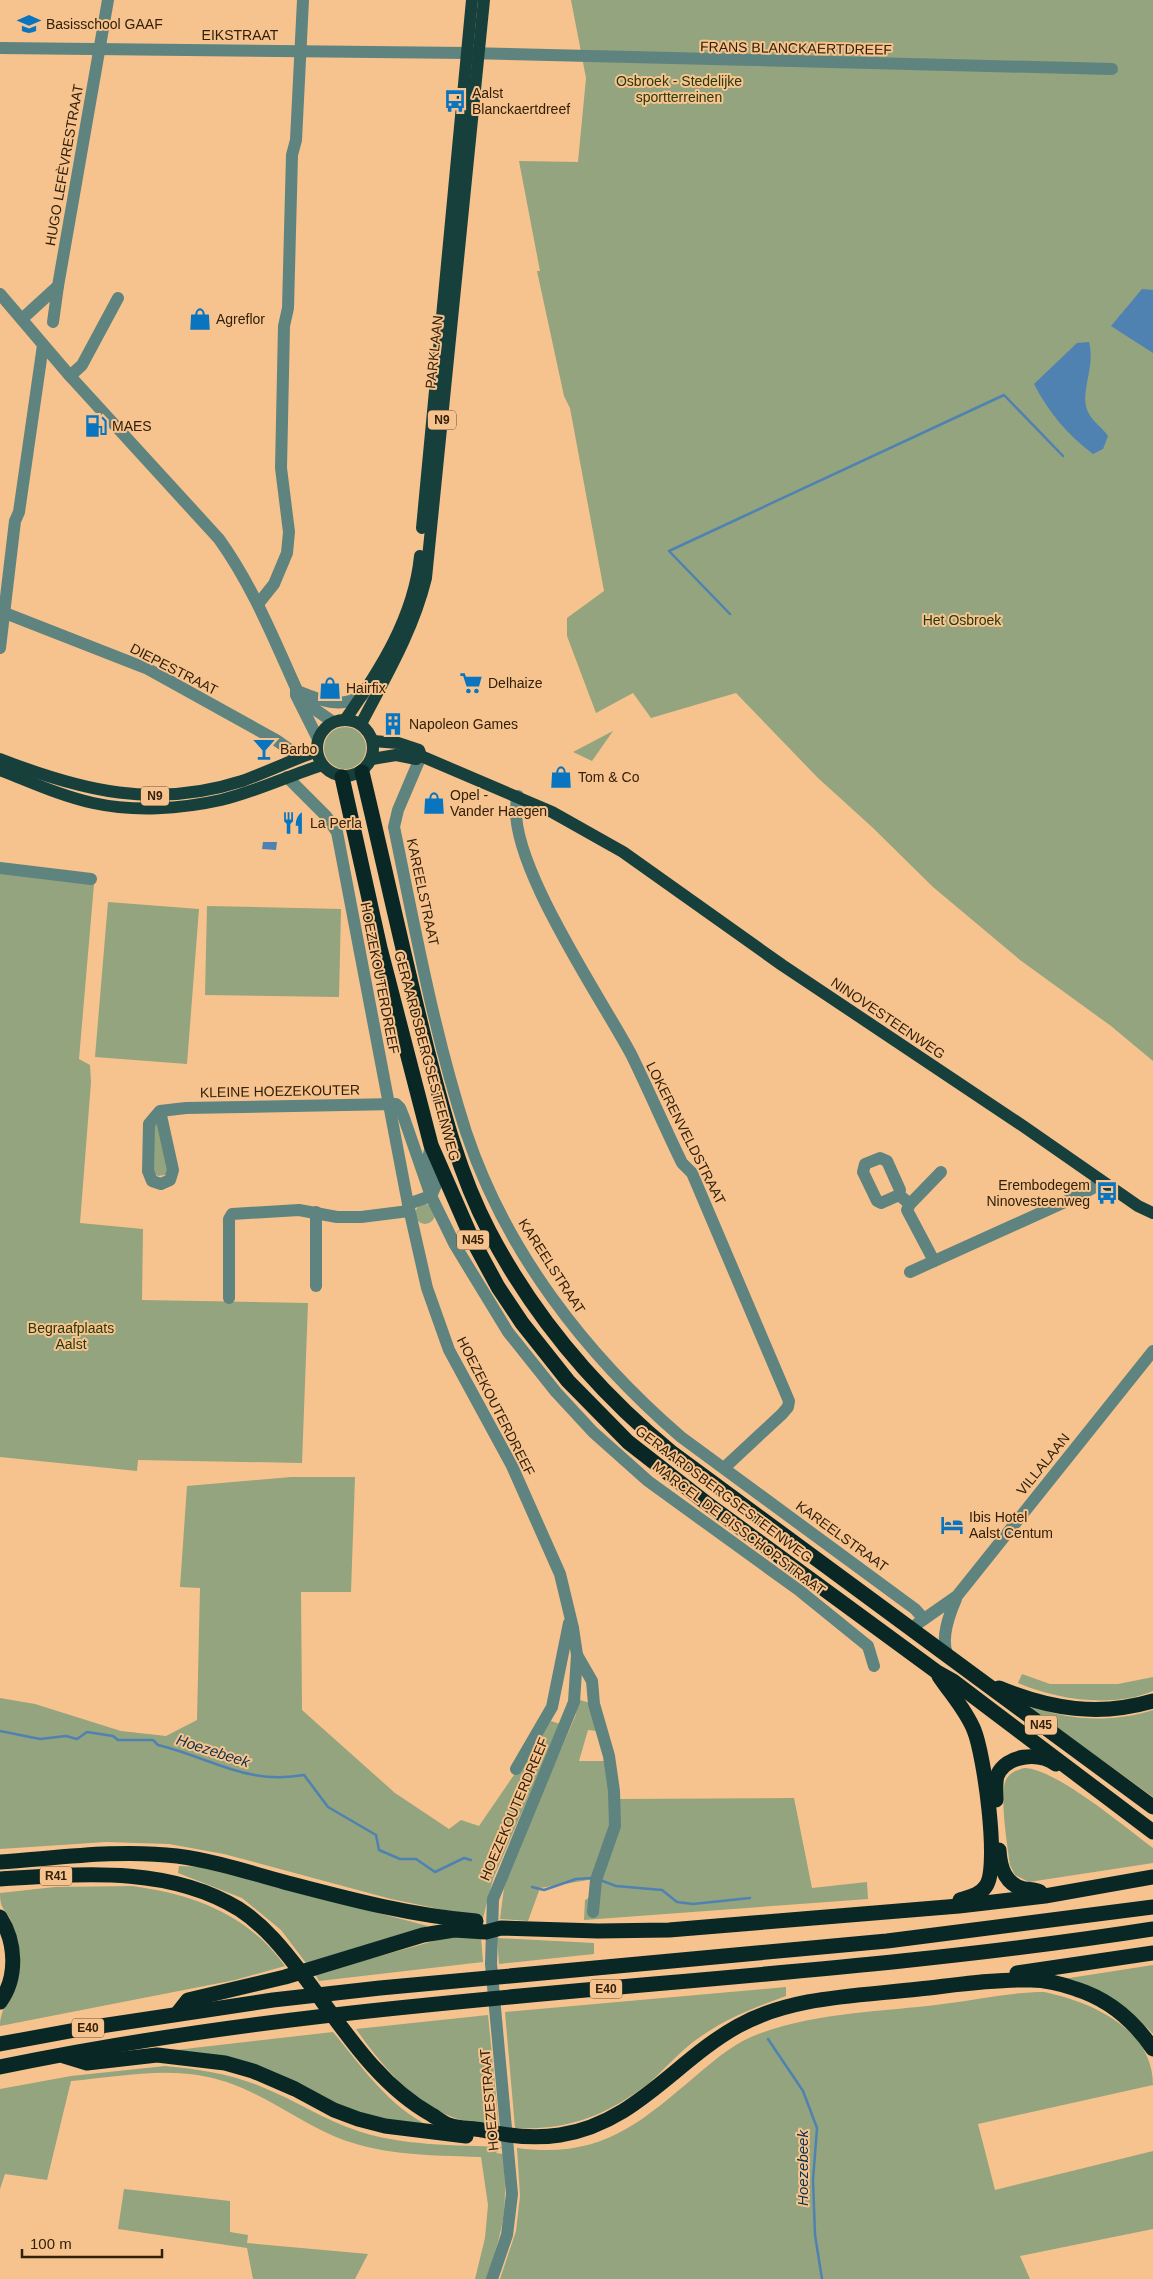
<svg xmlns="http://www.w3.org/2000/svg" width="1153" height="2279" font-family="Helvetica,sans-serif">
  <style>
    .green { fill: #93a47e }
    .water { fill: #5082b1 }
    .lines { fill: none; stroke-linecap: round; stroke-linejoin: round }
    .stream { stroke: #5082b1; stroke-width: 2.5 }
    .minor { stroke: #5f837f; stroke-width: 12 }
    .major { stroke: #17403d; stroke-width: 12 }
    .highway { stroke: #092825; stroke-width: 15 }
    .labels { text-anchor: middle; stroke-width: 4; stroke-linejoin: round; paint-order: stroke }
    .shield { fill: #f6c38e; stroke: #6e5131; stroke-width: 1 }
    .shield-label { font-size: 12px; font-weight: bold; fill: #332009 }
    .poi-label { font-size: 14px; fill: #332009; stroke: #f6c38e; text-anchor: start }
    .street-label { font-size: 14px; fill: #332009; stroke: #f6c38e }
    .park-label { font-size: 14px; fill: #28390b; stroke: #f6c38e }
    .water-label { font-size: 15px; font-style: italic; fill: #083050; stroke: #f6c38e }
  </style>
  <rect width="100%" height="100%" fill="#f6c38e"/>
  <g class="green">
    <polygon points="571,0 1153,0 1153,1061 1111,1026 1020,960 933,887 872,827 818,778 736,693 651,718 633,693 596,713 567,636 567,618 604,591 570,408 564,396 537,271 540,271 519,161 578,162 586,78"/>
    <circle cx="345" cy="748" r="21"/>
    <polygon points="613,731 592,761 573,752"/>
    <polygon points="0,872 94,884 79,1059 90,1065 91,1082 80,1223 143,1229 142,1300 308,1303 302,1463 138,1460 137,1471 0,1457"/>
    <polygon points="108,902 199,909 187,1064 95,1057"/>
    <polygon points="207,906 341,909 339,997 205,995"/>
    <polygon points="158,1122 169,1170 165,1175 158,1176 152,1172 154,1127"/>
    <circle cx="425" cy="1214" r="10"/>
    <polygon points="291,1477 355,1477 351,1592 301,1592 302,1710 395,1793 449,1829 461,1820 479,1826 551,1721 560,1724 493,1879 483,1918 391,1899 224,1854 169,1844 106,1842 0,1849 0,1698 35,1704 121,1731 166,1736 197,1720 200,1588 180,1587 187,1486"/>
    <path d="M 1022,1674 L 1050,1684 L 1118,1684 L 1153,1677 L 1153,1691 C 1113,1708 1057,1700 1018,1683 Z"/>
    <polygon points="580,1700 590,1703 597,1731 588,1730 579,1761 607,1761 612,1825 594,1879 540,1888 528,1921 500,1919 504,1888 519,1846 575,1717"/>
    <path d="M 1033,1706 C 1070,1722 1115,1722 1153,1710 L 1153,1797 L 1031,1709 Z"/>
    <path d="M 1024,1768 C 1055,1768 1126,1828 1153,1848 L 1153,1863 L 1029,1882 L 1015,1875 L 1010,1865 C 1008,1849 998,1790 1007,1778 C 1011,1772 1018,1770 1024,1768 Z"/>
    <polygon points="794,1798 812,1888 867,1882 868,1899 584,1920 585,1900 596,1894 618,1799"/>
    <polygon points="179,1866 202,1867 428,1926 306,1963 281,1930 242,1898 178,1873"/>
    <path d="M 132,1886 C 192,1894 248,1914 285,1966 L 235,1980 L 0,2026 C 0,2003 21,1990 19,1959 C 19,1947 16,1933 11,1921 C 5,1908 0,1910 0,1893 L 55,1887 Z"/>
    <polygon points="452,1936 481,1937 483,1962 319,1981 315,1974"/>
    <polygon points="497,1938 594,1943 594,1954 499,1964"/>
    <path d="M 1153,1965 L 1153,2034 C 1125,2003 1102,1993 1063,1979 Z"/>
    <path d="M 786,1987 L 786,1996 C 756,2007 727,2018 700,2037 C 681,2050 666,2068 649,2083 C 608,2115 567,2131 515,2128 L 505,2012 Z"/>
    <path d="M 1044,1992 C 1092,2002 1153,2029 1153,2085 L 978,2124 L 995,2190 L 1153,2151 L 1153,2229 L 1020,2256 L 1030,2279 L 500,2279 L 516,2231 L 520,2196 L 517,2148 C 600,2159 638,2125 698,2074 C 717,2058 737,2041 761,2033 C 820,2012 882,2012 943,2004 C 977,2000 1010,1992 1044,1992 Z"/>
    <path d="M 488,2015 L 499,2126 C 487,2124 475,2124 464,2121 C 416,2108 383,2067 356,2029 Z"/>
    <path d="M 333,2032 C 362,2067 389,2107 431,2127 L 380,2121 L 176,2050 Z"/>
    <path d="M 165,2066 C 199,2069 231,2074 262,2087 C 295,2100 324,2120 358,2131 C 404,2146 454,2145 502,2147 L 496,2153 L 503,2154 C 508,2208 504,2228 486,2279 L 475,2279 L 485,2238 L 488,2205 L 481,2157 C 427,2155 374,2156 325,2132 C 286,2113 251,2086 208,2077 C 164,2067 115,2077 71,2081 L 47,2180 L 5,2174 L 0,2189 L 0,2089 L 71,2076 Z"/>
    <polygon points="124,2189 230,2201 230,2232 248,2235 247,2243 368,2254 355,2279 253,2279 247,2248 118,2229"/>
  </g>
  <g class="water">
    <polygon points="1142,289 1153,290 1153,353 1111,326"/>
    <path d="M 1089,342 C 1096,368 1079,392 1088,412 C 1092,421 1103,428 1108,436 L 1103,449 L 1093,454 C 1067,434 1049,413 1034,384 L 1077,343 Z"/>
    <polygon points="263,842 277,842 276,850 262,849"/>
  </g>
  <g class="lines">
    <g class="stream">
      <polyline points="730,614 669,551 1004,395 1063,456"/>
      <path d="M 0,1731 L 40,1739 L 66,1736 L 77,1739 L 87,1732 L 113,1736 L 118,1740 L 153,1740 L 158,1745 C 212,1758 245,1785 304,1775 L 328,1807 L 376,1835 L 379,1850 L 400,1859 L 416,1859 L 435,1872 L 464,1858 L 471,1860"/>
      <polyline points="600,1880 616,1886 662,1890 677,1902 693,1904 750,1898"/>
      <polyline points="532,1887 544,1890 576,1879 592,1878"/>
      <polyline points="768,2039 803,2091 817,2128 813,2180 815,2235 822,2279"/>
    </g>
    <g class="minor">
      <polyline points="0,48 467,53 1112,69"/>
      <path d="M 0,294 L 70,376 L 219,539 C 252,585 273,637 296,688 L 296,695 L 318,739"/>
      <polyline points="22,319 58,286 108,0"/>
      <polyline points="53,322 58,286"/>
      <polyline points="70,376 82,365 118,298"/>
      <polyline points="258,604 274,584 287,553 289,532 281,468 284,326 288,308 292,155 296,140 303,0"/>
      <polyline points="0,611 148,669 276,740 300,757"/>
      <polyline points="0,648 15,521 19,512 43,345"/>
      <path d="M 300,692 C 322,701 342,709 363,695"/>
      <polyline points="303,696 313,708 333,722"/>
      <path d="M 421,756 L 398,810 L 394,827 C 415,929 434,1033 466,1132 C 506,1252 586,1355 681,1437 L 915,1609 L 924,1619"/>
      <polyline points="287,777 326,816 337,832 408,1204 427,1288 449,1350 512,1466 560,1574 573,1628 577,1655 574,1702 493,1899 491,1964 512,2194 507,2235 492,2279"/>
      <path d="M 518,796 C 500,852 604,1002 632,1056 C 649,1091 665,1128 682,1163 L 692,1173 L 789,1401 L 788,1407 L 782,1414 L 724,1468"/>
      <polyline points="0,868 91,879"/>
      <polyline points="160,1111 173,1170 170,1180 161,1184 152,1181 148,1171 149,1124 160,1111 186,1108 396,1104 400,1108 404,1118 431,1196 455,1245 508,1332 556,1392 593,1432 648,1481 800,1591 868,1646 874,1666"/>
      <polyline points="899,1195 881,1203 877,1201 863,1172 865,1164 880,1158 887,1161 900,1190 899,1195 910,1204"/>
      <polyline points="431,1196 436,1185 428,1159 431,1145"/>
      <polyline points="408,1204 431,1196"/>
      <polyline points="934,1261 907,1210 910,1204 941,1172"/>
      <polyline points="910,1272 1078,1196 1093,1188 1100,1180"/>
      <polyline points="316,1286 316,1212"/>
      <polyline points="229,1298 229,1219 232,1214 299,1210 337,1217 361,1217 409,1211"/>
      <polyline points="917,1624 957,1596 1153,1351"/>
      <polyline points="577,1655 592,1681 594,1704 609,1756 614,1791 615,1826 596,1880 593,1912"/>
      <path d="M 949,1658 C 939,1641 949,1615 956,1599"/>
      <polyline points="516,1769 552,1707 569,1623"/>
    </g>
    <g class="major">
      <polyline points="422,528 472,0"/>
      <circle cx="345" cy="748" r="28"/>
      <path d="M 345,720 C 380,670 414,617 420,556"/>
      <path d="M 361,724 C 386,676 413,631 426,578 L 484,0"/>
      <polyline points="373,741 398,743 419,750 421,756 552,812 623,852 782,965 1023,1126 1138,1206 1153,1213"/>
      <path d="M 0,759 C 82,791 155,809 242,781 C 267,772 292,760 317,751"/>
      <polyline points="372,759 396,755 416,759 421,756"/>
      <path d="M 0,770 C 31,782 61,796 93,803 C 134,812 181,809 221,800 C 255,792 288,776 322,765"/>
    </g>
    <g class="highway">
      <path d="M 362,772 C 384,864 404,957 427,1049 C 443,1111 459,1174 489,1231 C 534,1317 596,1390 671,1452 L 1153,1807"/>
      <polyline points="342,777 380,948 431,1145 472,1239 498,1287 522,1323 568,1381 628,1442 705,1502 937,1672 953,1681 1153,1832"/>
      <path d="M 939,1676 C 951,1694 966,1710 974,1730 C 984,1754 1000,1867 986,1886 C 980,1895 970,1897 960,1900"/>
      <path d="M 999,1688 C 1050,1709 1099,1717 1153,1701"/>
      <path d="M 996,1800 C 996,1793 995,1783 997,1776 C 1006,1754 1039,1752 1056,1764"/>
      <path d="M 999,1850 C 1000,1868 1005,1884 1024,1889 C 1030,1890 1035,1889 1040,1892"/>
      <path d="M 0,1862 C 58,1858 119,1849 177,1856 C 214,1861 248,1872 284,1882 C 349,1899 408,1915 476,1921"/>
      <path d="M 0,1879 C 80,1874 167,1865 239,1909 C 265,1926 284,1950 303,1975 C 341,2025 376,2084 432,2115 C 437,2118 443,2123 449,2125 C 459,2129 471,2128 482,2130 C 507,2136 534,2139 560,2135 C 636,2123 675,2061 738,2026 C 792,1996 859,1996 919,1989 C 956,1985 994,1979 1031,1980 C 1046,1980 1062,1984 1076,1989 C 1108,1999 1134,2021 1153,2049"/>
      <path d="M 0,1917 C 16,1942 18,1977 0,2002"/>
      <polyline points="1017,1973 1153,1953"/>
      <polyline points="177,2014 188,2000 285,1977 423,1935 454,1930 486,1932 501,1928 598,1931 669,1930 959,1906 1045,1896 1153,1877"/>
      <polyline points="0,2044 81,2029 273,2000 380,1988 887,1941 1153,1907"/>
      <polyline points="64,2056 87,2063 157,2055 225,2063 253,2071 295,2089 334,2110 358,2119 385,2126 466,2136"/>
      <path d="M 0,2067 C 380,1988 770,1989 1153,1929"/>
    </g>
  </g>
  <defs>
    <symbol id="school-bare" viewBox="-9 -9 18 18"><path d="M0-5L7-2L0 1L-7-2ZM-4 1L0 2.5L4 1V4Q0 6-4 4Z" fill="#0975c0" stroke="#f6c38e" stroke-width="2.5" paint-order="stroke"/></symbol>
    <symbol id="bus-bare" viewBox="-9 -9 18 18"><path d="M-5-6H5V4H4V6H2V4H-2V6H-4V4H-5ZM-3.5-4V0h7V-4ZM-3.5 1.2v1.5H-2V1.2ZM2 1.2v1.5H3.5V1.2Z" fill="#0975c0" stroke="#f6c38e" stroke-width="2.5" paint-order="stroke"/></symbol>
    <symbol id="shop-bare" viewBox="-9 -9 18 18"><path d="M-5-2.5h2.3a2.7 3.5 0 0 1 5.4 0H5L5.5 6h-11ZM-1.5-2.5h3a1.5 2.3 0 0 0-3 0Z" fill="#0975c0" stroke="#f6c38e" stroke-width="2.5" paint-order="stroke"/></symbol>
    <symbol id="fuel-bare" viewBox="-9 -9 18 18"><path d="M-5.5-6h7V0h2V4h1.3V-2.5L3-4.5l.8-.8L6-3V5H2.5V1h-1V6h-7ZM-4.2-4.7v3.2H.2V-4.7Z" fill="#0975c0" stroke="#f6c38e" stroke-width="2.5" paint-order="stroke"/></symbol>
    <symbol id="supermarket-bare" viewBox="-9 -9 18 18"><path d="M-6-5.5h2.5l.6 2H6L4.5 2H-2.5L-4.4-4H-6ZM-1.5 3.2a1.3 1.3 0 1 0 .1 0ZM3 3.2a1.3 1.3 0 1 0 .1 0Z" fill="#0975c0" stroke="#f6c38e" stroke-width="2.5" paint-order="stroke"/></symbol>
    <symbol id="building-bare" viewBox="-9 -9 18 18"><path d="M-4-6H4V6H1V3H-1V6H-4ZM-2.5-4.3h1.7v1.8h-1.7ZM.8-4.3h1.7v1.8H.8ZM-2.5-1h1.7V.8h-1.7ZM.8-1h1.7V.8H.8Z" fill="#0975c0" stroke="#f6c38e" stroke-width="2.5" paint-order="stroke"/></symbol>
    <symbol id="bar-bare" viewBox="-9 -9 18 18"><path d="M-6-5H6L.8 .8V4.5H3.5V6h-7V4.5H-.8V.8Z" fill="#0975c0" stroke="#f6c38e" stroke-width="2.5" paint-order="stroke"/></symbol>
    <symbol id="restaurant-bare" viewBox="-9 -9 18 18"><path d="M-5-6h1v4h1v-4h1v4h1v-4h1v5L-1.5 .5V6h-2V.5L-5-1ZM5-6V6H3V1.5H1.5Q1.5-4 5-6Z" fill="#0975c0" stroke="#f6c38e" stroke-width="2.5" paint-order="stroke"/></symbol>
    <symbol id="hotel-bare" viewBox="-9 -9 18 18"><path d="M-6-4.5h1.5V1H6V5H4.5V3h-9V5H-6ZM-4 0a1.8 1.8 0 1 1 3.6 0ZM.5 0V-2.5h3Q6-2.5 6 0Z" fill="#0975c0" stroke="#f6c38e" stroke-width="2.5" paint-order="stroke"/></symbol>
  </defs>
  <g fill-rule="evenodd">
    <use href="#school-bare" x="13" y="8" width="32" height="32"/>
    <use href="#bus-bare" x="439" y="85" width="32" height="32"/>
    <use href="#shop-bare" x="184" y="303" width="32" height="32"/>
    <use href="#fuel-bare" x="80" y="410" width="32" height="32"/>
    <use href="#supermarket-bare" x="455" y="667" width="32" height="32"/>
    <use href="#shop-bare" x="314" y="672" width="32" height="32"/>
    <use href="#building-bare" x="377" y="708" width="32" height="32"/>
    <use href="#bar-bare" x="248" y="733" width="32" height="32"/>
    <use href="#shop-bare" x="545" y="761" width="32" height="32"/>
    <use href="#shop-bare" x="418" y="787" width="32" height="32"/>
    <use href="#restaurant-bare" x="277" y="807" width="32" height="32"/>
    <use href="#bus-bare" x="1091" y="1177" width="32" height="32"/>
    <use href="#hotel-bare" x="936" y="1509" width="32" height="32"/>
  </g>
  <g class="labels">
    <g class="shield">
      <rect x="428" y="410.5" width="28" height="19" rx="4"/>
      <rect x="141" y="786.5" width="28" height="19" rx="4"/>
      <rect x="457" y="1230.5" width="32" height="19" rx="4"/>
      <rect x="1025" y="1715.5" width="32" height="19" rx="4"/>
      <rect x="40" y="1866.5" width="32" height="19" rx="4"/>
      <rect x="590" y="1979.5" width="32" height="19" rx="4"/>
      <rect x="72" y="2018.5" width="32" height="19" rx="4"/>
    </g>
    <g class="shield-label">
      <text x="442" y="424">N9</text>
      <text x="155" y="800">N9</text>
      <text x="473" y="1244">N45</text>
      <text x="1041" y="1729">N45</text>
      <text x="56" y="1880">R41</text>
      <text x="606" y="1993">E40</text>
      <text x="88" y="2032">E40</text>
    </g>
    <g class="poi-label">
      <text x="46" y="29">Basisschool GAAF</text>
      <text x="472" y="98">Aalst<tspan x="472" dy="16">Blanckaertdreef</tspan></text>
      <text x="216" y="324">Agreflor</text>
      <text x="112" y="431">MAES</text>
      <text x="488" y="688">Delhaize</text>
      <text x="346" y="693">Hairfix</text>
      <text x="409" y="729">Napoleon Games</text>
      <text x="280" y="754">Barbo</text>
      <text x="578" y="782">Tom &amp; Co</text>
      <text x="450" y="800">Opel -<tspan x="450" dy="16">Vander Haegen</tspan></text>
      <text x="310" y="828">La Perla</text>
      <text x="1090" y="1190" text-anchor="end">Erembodegem<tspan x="1090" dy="16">Ninovesteenweg</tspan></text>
      <text x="969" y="1522">Ibis Hotel<tspan x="969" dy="16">Aalst Centum</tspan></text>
    </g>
    <g class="street-label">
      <text x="240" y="40">EIKSTRAAT</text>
      <text transform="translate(796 48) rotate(1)" y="5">FRANS BLANCKAERTDREEF</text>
      <text transform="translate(64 165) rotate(-80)" y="5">HUGO LEFÈVRESTRAAT</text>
      <text transform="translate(434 352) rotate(-84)" y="5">PARKLAAN</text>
      <text transform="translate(174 669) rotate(27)" y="5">DIEPESTRAAT</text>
      <text transform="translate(423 892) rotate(78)" y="5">KAREELSTRAAT</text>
      <text transform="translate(380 978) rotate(79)" y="5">HOEZEKOUTERDREEF</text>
      <text transform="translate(888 1018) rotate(34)" y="5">NINOVESTEENWEG</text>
      <text transform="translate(427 1056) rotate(75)" y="5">GERAARDSBERGSESTEENWEG</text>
      <text transform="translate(280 1091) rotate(-1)" y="5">KLEINE HOEZEKOUTER</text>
      <text transform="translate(686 1133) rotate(63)" y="5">LOKERENVELDSTRAAT</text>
      <text transform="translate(552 1266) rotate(57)" y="5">KAREELSTRAAT</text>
      <text transform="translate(496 1406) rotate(63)" y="5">HOEZEKOUTERDREEF</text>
      <text transform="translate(1043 1464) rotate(-51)" y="5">VILLALAAN</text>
      <text transform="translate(724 1494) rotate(37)" y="5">GERAARDSBERGSESTEENWEG</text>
      <text transform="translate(739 1528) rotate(37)" y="5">MARCEL DE BISSCHOPSTRAAT</text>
      <text transform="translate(842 1536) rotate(36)" y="5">KAREELSTRAAT</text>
      <text transform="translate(514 1809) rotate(-67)" y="5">HOEZEKOUTERDREEF</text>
      <text transform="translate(489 2100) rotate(-95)" y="5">HOEZESTRAAT</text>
    </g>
    <g class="park-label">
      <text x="679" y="86">Osbroek - Stedelijke<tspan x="679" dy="16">sportterreinen</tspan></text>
      <text x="962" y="625">Het Osbroek</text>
      <text x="71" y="1333">Begraafplaats<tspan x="71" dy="16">Aalst</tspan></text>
    </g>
    <g class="water-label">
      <text transform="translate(213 1751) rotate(18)" y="5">Hoezebeek</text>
      <text transform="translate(803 2168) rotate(-90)" y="5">Hoezebeek</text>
    </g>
  </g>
  <path d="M22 2249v8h140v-8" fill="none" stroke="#332009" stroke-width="2.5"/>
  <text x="30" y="2249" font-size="15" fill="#332009" stroke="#f6c38e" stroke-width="4" paint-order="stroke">100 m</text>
</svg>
